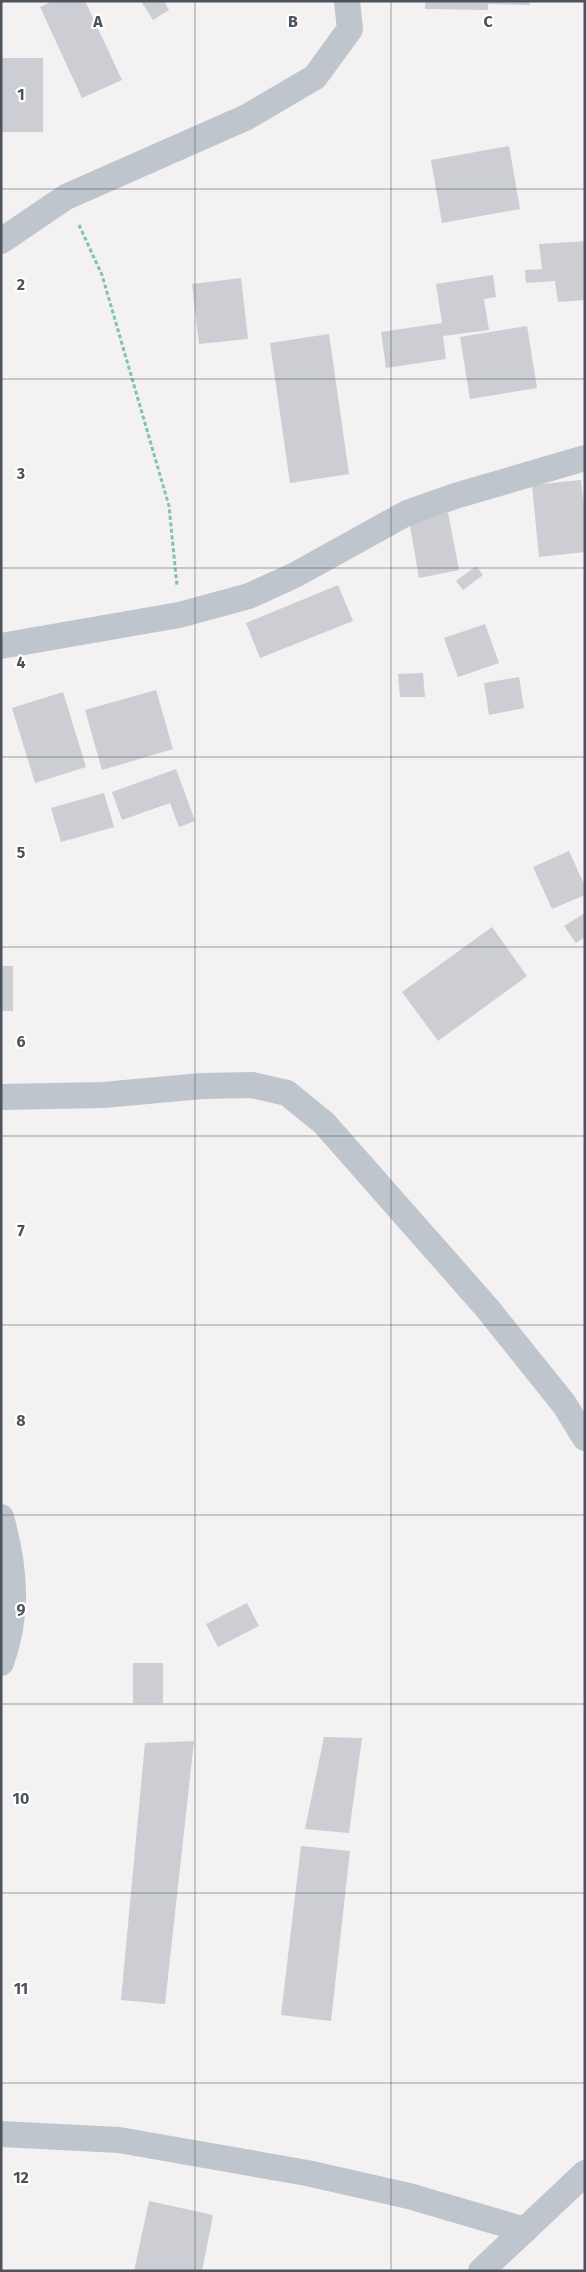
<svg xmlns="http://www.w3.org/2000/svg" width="586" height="2272" font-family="'Fira Sans',sans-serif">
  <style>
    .building { fill: #ccced3 }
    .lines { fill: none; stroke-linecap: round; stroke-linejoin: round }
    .path { stroke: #82c5a5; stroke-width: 3; stroke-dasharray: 4 2.5; stroke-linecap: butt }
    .minor { stroke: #bfc5cc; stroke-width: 26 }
    .grid { fill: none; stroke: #4b545c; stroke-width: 1; stroke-opacity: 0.55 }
    .grid-label { font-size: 16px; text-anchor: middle; font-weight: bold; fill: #4b545c; stroke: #fff; stroke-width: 4.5; stroke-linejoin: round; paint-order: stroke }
  </style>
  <rect width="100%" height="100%" fill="#f3f1f1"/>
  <g class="building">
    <polygon points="53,1 85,1 122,80 82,98 40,7"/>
    <polygon points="141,1 164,1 169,10 153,20"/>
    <polygon points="425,1 530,1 530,5 488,4 488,10 425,9"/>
    <rect x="1" y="58" width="42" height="74"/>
    <polygon points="509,146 520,209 442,223 431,160"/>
    <polygon points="585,241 585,300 558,302 555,281 526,283 525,270 542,269 539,244"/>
    <polygon points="493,275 496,297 484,299 489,330 443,336 446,359 386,368 381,332 442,323 436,284"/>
    <polygon points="241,278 248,339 199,344 192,284"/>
    <polygon points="527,326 537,388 470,399 460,337"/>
    <polygon points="329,334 349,474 290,483 270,343"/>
    <polygon points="581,480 585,516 585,552 539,557 532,485"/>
    <polygon points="448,513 459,570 419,578 409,520"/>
    <polygon points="476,566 483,575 463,590 456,581"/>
    <polygon points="338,585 353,621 260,658 246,623"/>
    <polygon points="485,624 499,663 458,677 444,638"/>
    <polygon points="423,673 425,697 400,697 398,674"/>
    <polygon points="519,677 524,708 489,715 484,683"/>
    <polygon points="156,690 173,749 102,770 85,710"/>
    <polygon points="63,692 86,767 35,783 12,708"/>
    <polygon points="176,769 195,821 179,827 170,803 122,820 112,792"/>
    <polygon points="104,793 114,827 61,842 51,808"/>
    <polygon points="569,851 585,886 585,895 552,909 533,867"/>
    <polygon points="585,913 585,937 576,943 564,926"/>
    <polygon points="492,927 527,976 438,1041 402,992"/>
    <rect x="1" y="966" width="12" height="45"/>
    <polygon points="247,1603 259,1626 218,1647 206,1624"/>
    <rect x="133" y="1663" width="30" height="40"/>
    <polygon points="324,1737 362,1738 349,1833 305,1829"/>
    <polygon points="194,1741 165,2004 121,2000 145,1743"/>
    <polygon points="301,1846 350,1851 331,2021 281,2015"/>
    <polygon points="149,2201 213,2215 202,2271 134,2271"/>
  </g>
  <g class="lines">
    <polyline class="path" points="79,225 102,275 169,506 177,586"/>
    <g class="minor">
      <polyline points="1,241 66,197 247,117 315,77 350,29 347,1"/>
      <polyline points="1,646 179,615 249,596 295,575 407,513 455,496 585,458"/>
      <polyline points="1,1097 103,1095 202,1086 252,1085 287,1093 324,1123 487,1308 564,1404 585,1438"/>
      <path d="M 1,1517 C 15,1568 19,1612 1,1663"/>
      <polyline points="1,2134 119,2140 307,2173 409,2196 525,2230"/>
      <polyline points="481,2271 585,2173"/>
    </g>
  </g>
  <path class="grid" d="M 195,1 L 195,2271M 391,1 L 391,2271M 1,189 L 585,189M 1,379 L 585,379M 1,568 L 585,568M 1,757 L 585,757M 1,947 L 585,947M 1,1136 L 585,1136M 1,1325 L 585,1325M 1,1515 L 585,1515M 1,1704 L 585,1704M 1,1893 L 585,1893M 1,2083 L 585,2083"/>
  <g class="grid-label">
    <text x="98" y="27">A</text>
    <text x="293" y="27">B</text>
    <text x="488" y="27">C</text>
    <text x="21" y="100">1</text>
    <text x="21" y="290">2</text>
    <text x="21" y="479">3</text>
    <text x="21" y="668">4</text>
    <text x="21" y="858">5</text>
    <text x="21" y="1047">6</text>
    <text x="21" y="1236">7</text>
    <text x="21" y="1426">8</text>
    <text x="21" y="1615">9</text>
    <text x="21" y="1804">10</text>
    <text x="21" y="1994">11</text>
    <text x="21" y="2183">12</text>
  </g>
  <rect width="586" height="2272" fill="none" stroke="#4b545c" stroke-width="5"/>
</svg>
